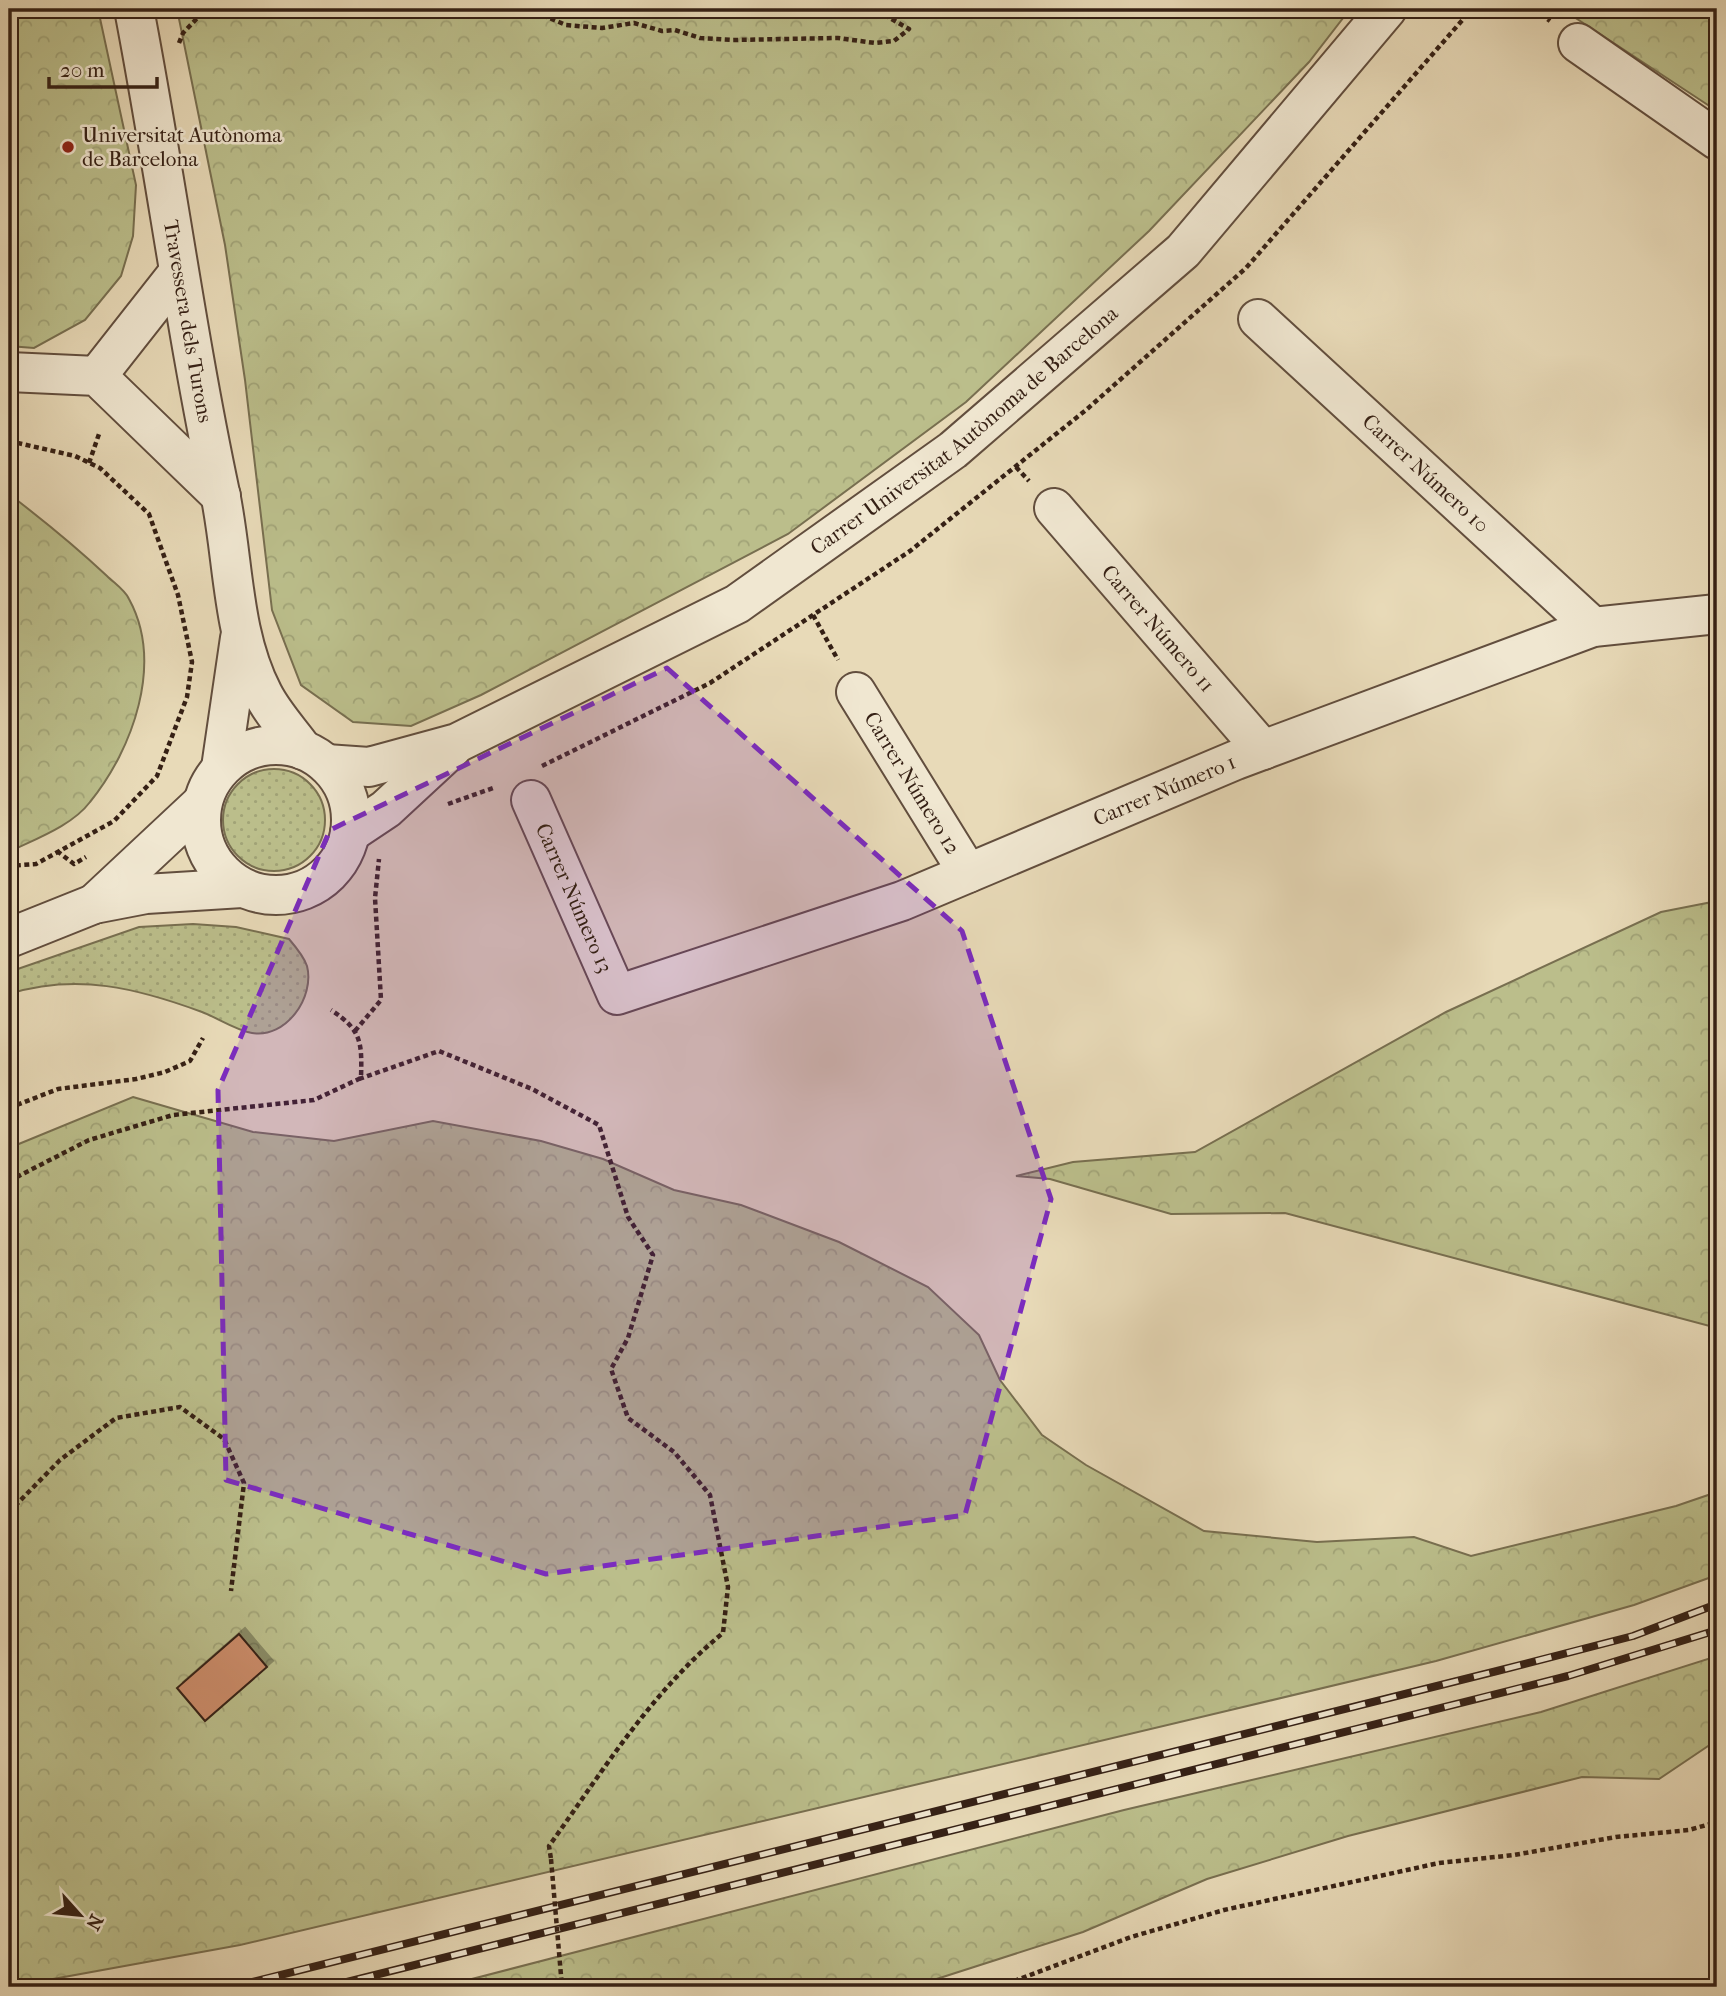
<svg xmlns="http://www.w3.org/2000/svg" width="1726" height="1996" font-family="'IM FELL French Canon',serif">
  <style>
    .grass { fill: url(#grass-dots); stroke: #786f50; stroke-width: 2 }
    .forest { fill: url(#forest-crowns); stroke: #786f50; stroke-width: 2 }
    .building { fill: #cb8c6b; stroke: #352015; stroke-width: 2; filter: url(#shadow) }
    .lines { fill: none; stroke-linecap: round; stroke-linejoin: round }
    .minor-casing { stroke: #624e3e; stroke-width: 42 }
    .tertiary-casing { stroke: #624e3e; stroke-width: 42 }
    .path { stroke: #352015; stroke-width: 4.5; stroke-dasharray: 5 3.5; stroke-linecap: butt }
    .minor { stroke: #f0e7d1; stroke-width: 38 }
    .tertiary { stroke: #f0e7d1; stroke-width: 38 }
    .rail-casing { stroke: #352015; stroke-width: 8 }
    .rail { stroke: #f0e7d1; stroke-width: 5; stroke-dasharray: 16; stroke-linecap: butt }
    .path-bridge { stroke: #352015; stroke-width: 4.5; stroke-dasharray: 5 3.5; stroke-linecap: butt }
    .marked { fill: #7b2cbf; fill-opacity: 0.2; stroke: #7b2cbf; stroke-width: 5; stroke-dasharray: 14 9; stroke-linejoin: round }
    .poi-dot { fill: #8f2418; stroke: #f0e7d1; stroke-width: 2.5 }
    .labels { text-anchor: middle; stroke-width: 5; stroke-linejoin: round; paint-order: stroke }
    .poi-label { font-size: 21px; fill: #352015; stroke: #f0e7d1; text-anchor: start }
    .street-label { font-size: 21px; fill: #352015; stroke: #f0e7d1 }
  </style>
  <defs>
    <pattern id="grass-dots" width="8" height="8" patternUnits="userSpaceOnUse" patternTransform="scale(1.75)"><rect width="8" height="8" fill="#bbbe8b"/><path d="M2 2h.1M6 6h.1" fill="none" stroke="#a1a377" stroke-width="1.8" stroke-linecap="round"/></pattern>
    <pattern id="forest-crowns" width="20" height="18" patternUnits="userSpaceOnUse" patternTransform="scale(1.75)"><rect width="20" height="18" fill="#bbbe8b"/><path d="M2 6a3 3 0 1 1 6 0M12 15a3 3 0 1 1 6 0" fill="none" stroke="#a1a377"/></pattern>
    <filter id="shadow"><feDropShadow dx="6" dy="-6" stdDeviation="0" flood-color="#0004"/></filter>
  </defs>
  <rect width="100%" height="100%" fill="#e8dab8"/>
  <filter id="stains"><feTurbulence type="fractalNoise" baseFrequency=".00286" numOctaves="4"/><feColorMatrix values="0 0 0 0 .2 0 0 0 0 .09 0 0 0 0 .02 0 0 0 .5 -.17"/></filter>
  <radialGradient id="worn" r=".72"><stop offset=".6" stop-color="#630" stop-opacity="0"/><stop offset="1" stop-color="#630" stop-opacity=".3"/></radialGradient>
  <g class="grass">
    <circle cx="274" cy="820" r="51"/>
    <path d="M 193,924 L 236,927 L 289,939 C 295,946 304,957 307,966 C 315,997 286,1039 252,1033 C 235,1030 218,1018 202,1012 C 137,988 77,973 9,994 L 9,972 L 139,927 Z"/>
  </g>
  <g class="forest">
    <polygon points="9,9 98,9 136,185 133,236 121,276 85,320 34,348 9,346"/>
    <polygon points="177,9 1350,9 1309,62 1149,231 966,402 788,534 481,695 411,726 353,722 301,685 272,610 245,380 225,245"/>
    <polygon points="1562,9 1717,9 1717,111"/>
    <path d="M 9,494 C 43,520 75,546 107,576 C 114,583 125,590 129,599 C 164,663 133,749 90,802 C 72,826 35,839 9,852 Z"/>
    <polygon points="1717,901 1717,1328 1285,1213 1171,1214 1050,1179 1016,1176 1073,1162 1195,1152 1446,1012 1661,912"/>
    <polygon points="133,1097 253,1132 334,1141 433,1121 541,1141 603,1159 674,1190 741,1205 839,1242 928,1287 979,1335 1000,1380 1042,1435 1086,1465 1204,1531 1317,1542 1414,1537 1471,1556 1676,1506 1717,1492 1717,1575 1634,1605 1436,1661 1239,1708 240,1945 9,1987 9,1148"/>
    <polygon points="1717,1656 1717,1740 1659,1779 1582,1777 1348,1836 1207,1879 1083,1932 921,1984 910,1987 441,1987 1124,1810 1541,1712"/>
  </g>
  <polygon class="building" points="239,1634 267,1667 205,1721 177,1688"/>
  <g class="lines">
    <defs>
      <g id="minor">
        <path id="s1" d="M 134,9 C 165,170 186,333 220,493 C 234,560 231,632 263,694 C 273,714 290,732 303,750"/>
        <polyline points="1578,43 1717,140"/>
        <path id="s2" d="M 1258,319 L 1593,627"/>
        <polyline points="9,372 97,376 221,496"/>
        <polyline points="97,376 178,273"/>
        <path id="s3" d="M 1054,508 L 1263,750"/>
        <path id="s4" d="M 856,692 L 968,873"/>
        <polyline points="221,768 240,638"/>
        <path id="s5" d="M 531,800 L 617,995 L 902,901 L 1236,760 L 1593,627 L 1717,614"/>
      </g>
      <g id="tertiary">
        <circle cx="276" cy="820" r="75"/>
        <path id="s6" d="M 326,764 L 369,767 L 457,743 L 737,604 L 953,450 L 1183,251 L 1387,9"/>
        <polyline points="350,833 386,809 453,747"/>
        <polyline points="94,904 202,803"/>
        <polyline points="9,938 94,904 146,894 242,888"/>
      </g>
    </defs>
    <use href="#minor" class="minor-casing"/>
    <use href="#tertiary" class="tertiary-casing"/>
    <g class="path">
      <polyline points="518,9 540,14 566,25 602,28 634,23 662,31 675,30 700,38 732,40 838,38 875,43 894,41 909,29 874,9"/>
      <polyline points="1534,9 1550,21"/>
      <polyline points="179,43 183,33 206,9"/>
      <polyline points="9,441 75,456 100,468 149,514 178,595 192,662 187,697 157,776 114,821 36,864 9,866"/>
      <polyline points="89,463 100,431"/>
      <polyline points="1016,467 1029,481"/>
      <polyline points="813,615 838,660"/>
      <polyline points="542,766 710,683 910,551 1086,410 1246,268 1472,9"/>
      <polyline points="448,804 496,787"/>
      <polyline points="57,851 74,864 86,857"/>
      <polyline points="355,1031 381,1000 375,898 379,859"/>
      <path d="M 359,1079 L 439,1051 L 532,1089 L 599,1125 L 628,1217 L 653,1255 L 628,1338 L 611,1369 L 628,1418 L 674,1452 L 710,1495 L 728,1587 L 723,1633 C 652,1691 602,1772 549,1846 L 551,1859"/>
      <polyline points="9,1108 58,1089 136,1079 165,1072 190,1061 203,1038"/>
      <path d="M 9,1181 L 89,1140 L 173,1115 L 314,1100 L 361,1078 C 362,1043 362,1030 331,1010"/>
      <polyline points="9,1512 60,1460 116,1418 180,1407 224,1439 244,1483 231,1591"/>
      <polyline points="998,1987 1131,1937 1224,1910 1439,1863 1514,1855 1616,1837 1689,1830 1717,1822"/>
    </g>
    <use href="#minor" class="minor"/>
    <use href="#tertiary" class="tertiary"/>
    <defs>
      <g id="rail">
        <polyline points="232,1987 1497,1671 1633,1636 1717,1604"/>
        <polyline points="327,1987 1568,1676 1717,1630"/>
      </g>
    </defs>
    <use href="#rail" class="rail-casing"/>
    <use href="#rail" class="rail"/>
    <polyline class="path-bridge" points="551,1859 562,1987"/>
  </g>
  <path class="marked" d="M 667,668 L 962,931 L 1051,1199 L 965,1515 L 546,1574 L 226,1480 L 218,1090 L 330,830 Z"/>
  <circle class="poi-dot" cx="68" cy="147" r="7"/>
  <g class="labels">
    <g class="poi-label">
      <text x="82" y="142">Universitat Autònoma<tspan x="82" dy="24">de Barcelona</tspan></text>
    </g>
    <g class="street-label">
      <text dy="7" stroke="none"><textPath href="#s1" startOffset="317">Travessera dels Turons</textPath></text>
      <text dy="7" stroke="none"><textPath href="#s6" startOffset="733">Carrer Universitat Autònoma de Barcelona</textPath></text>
      <text dy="7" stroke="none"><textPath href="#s2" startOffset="228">Carrer Número 10</textPath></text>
      <text dy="7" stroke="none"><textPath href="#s3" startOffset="159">Carrer Número 11</textPath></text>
      <text dy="7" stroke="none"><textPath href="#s4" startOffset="107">Carrer Número 12</textPath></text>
      <text dy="7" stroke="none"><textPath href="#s5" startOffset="798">Carrer Número 1</textPath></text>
      <text dy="7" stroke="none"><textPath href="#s5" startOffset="107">Carrer Número 13</textPath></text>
    </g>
  </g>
  <rect width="1726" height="1996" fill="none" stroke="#e8dab8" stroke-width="35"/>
  <rect x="10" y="10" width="1705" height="1975" fill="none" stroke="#352015" stroke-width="3.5"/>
  <rect x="18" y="18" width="1691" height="1961" fill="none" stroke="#352015" stroke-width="2"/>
  <g transform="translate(80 1915) rotate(117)" stroke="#f0e7d1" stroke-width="5" paint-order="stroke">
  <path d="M0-5L12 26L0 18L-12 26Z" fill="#352015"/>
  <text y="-10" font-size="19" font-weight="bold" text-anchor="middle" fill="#352015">N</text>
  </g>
  <path d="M49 77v10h108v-10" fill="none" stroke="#352015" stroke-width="3.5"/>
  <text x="60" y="77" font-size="21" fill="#352015" stroke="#f0e7d1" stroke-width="5" paint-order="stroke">20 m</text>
  <rect width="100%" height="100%" filter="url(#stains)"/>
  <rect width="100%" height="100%" fill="url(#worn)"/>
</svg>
